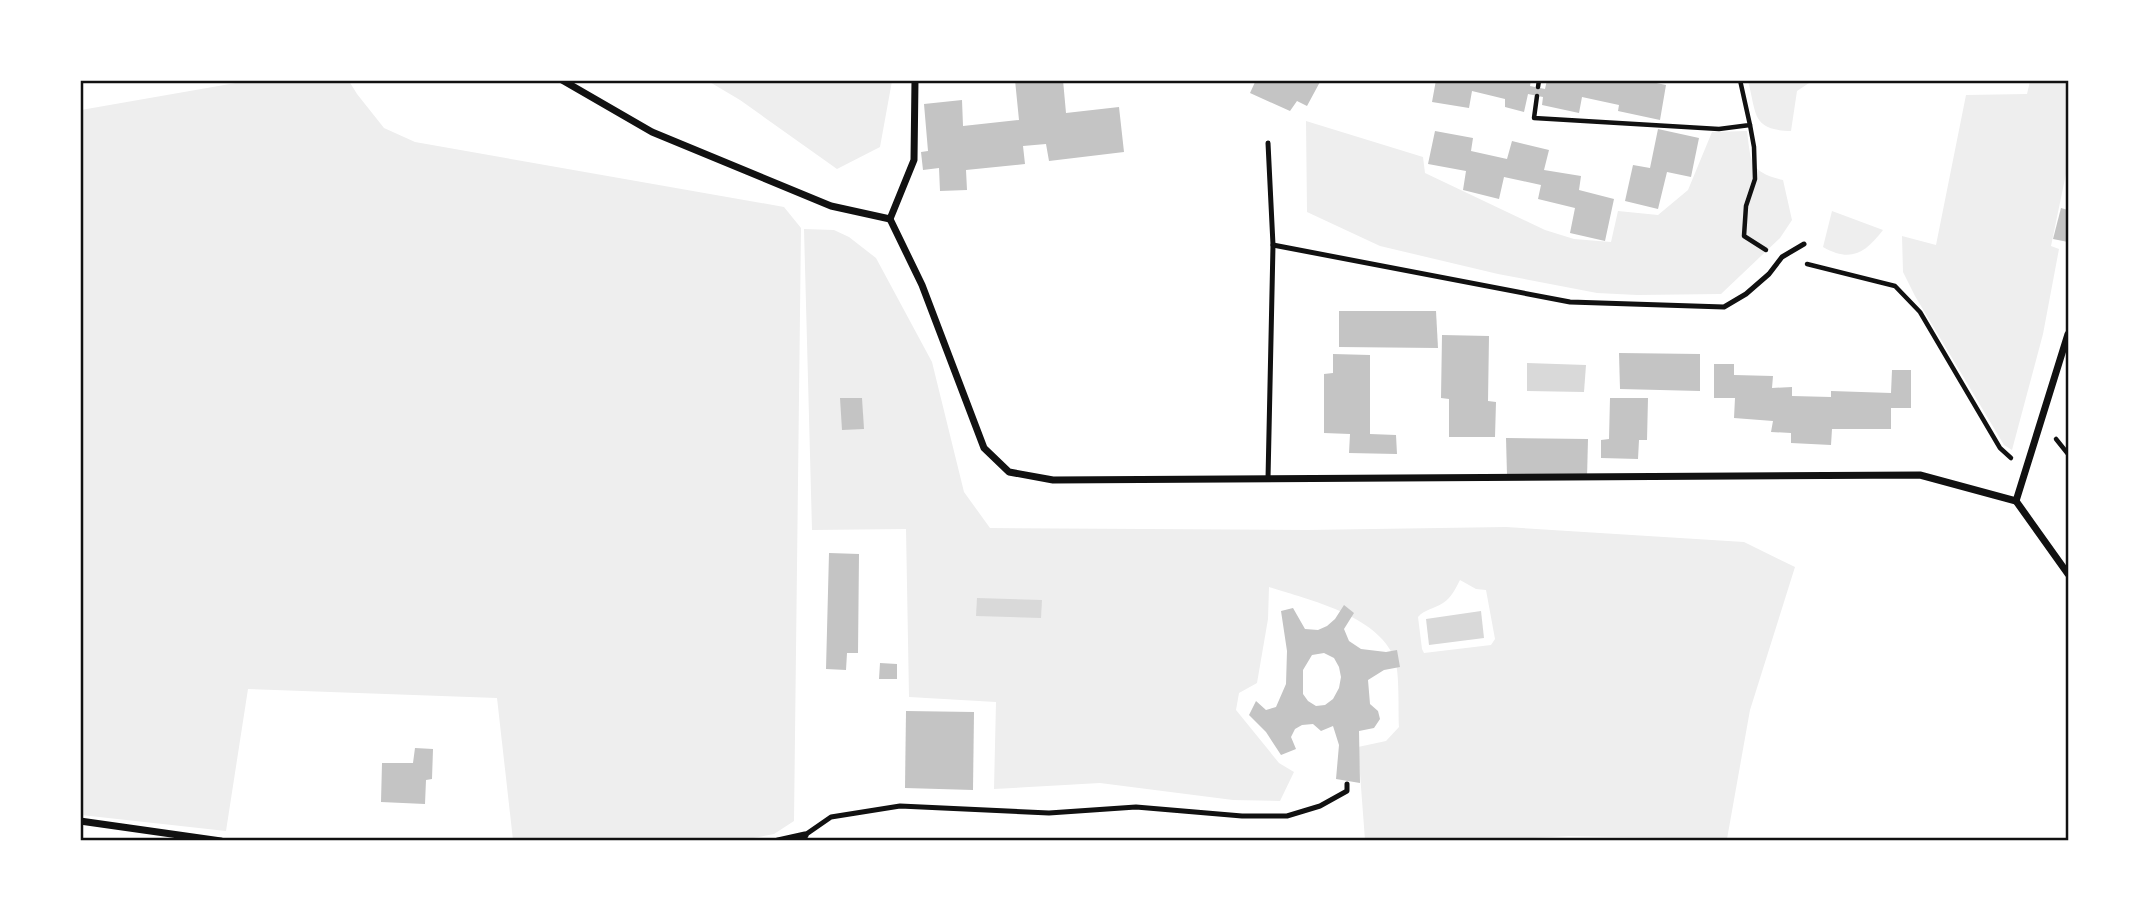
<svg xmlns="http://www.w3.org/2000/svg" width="2149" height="921" font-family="'Exo 2',sans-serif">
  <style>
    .green { fill: #eee; fill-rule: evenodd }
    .water { fill: #d9d9d9 }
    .building { fill: #c4c4c4; fill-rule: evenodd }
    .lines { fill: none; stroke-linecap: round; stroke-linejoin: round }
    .path { stroke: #111; stroke-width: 4.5 }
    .service { stroke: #111; stroke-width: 5 }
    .minor { stroke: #111; stroke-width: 7 }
    .neatline { fill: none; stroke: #111; stroke-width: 2.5 }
  </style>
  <rect width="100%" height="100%" fill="#fff"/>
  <g class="green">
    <polygon points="247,81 349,81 357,94 384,128 415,142 784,207 801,228 794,821 774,834 742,840 513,840 497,698 248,689 226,831 81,815 81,110"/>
    <polygon points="708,81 892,81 880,147 837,169 740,100"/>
    <path d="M 1748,81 L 1812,81 L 1797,91 L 1791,131 C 1751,130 1757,114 1748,81 Z"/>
    <polygon points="2030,81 2068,81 2068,164 2051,246 2059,249 2043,334 2012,450 2004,445 1915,296 1903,272 1902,236 1936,245 1966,95 2027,94"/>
    <path d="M 1306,121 L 1423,157 L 1425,173 L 1545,230 L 1574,239 L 1611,242 L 1618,211 L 1658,215 L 1688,190 L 1712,132 L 1747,131 C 1751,162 1749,172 1783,180 L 1792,220 L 1780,238 L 1721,294 L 1637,295 L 1597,293 L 1498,274 L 1380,246 L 1307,212 Z"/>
    <path d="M 1832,211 L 1883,230 C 1865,253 1851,263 1823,247 Z"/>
    <path d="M 804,229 L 834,230 L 849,237 L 876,258 L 932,362 L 964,492 L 990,528 L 1307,530 L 1506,527 L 1744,542 L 1795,567 L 1750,710 L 1727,839 L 1569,836 L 1480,841 L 1365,840 L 1358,747 L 1386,741 L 1399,727 C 1398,712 1400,669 1394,657 C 1376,615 1309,600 1269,587 L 1268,619 L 1257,683 L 1239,693 L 1236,710 L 1279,763 L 1294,772 L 1280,801 L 1233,800 L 1100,783 L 994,789 L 996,702 L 909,697 L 906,529 L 812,530 ZM 1460,580 L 1476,589 L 1486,590 L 1495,639 L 1491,645 L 1424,653 L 1422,649 L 1418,617 C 1425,609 1434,609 1443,603 C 1451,598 1456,588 1460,580 Z"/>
  </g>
  <g class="water">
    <polygon points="1527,363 1586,365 1584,392 1527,391"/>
    <polygon points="977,598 1042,600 1041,618 976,616"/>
    <polygon points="1481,611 1484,638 1429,645 1426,619"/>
  </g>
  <g class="building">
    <polygon points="1015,80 1063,80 1066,113 1119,107 1124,152 1049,161 1046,144 1023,146 1025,164 966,170 967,190 940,191 939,168 923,170 921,152 928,151 924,104 962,100 963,126 1019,120"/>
    <polygon points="1256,80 1321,80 1307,106 1297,101 1290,111 1250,93"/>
    <polygon points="1436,80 1531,80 1530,86 1545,89 1547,80 1642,80 1666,85 1660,120 1618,111 1619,105 1582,97 1579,113 1542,105 1543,97 1528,94 1524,112 1505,107 1505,99 1472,91 1469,108 1432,102"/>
    <polygon points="1658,129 1699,138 1691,177 1667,172 1658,209 1625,201 1633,165 1650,168"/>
    <polygon points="1435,131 1473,138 1471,151 1507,159 1512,141 1549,150 1544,170 1581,176 1579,190 1614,199 1605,241 1570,233 1575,208 1538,199 1541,185 1504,177 1499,199 1463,190 1466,171 1428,164"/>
    <polygon points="2061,208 2068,210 2068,242 2053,239"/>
    <polygon points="1339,311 1436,311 1438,348 1339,347"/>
    <polygon points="1442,335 1489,336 1488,401 1496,402 1495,437 1449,437 1449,399 1441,398"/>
    <polygon points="1619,353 1700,354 1700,391 1620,389"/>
    <polygon points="1333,354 1370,355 1370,434 1396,435 1397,454 1349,453 1350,434 1324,433 1324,374 1333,373"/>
    <polygon points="1714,364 1734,364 1734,375 1773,376 1772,388 1792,387 1792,396 1831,397 1831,391 1891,393 1892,370 1911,370 1911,408 1891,408 1891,429 1832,429 1831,445 1791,443 1791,433 1771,432 1773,421 1734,418 1735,398 1714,398"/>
    <polygon points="840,398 862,398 864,429 842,430"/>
    <polygon points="1610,398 1648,398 1647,440 1639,440 1638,459 1601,458 1601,440 1609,439"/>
    <polygon points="1506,438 1588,439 1587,478 1507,475"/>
    <polygon points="829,553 859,554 858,653 847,653 846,670 826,669"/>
    <path d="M 1344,605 L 1354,613 L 1344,629 L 1349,641 L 1361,649 L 1386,652 L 1397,650 L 1400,667 L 1384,670 L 1368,680 L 1370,704 L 1378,711 L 1380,719 L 1374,728 L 1359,731 L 1360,783 L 1336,779 L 1339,745 L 1333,726 L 1321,731 L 1313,724 L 1302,725 L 1295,729 L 1291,737 L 1296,749 L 1281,755 L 1266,732 L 1249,715 L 1256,701 L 1266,710 L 1276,707 L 1286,684 L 1287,651 L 1281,611 L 1293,608 L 1305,629 L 1318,630 L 1327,626 L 1335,619 ZM 1324,653 L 1334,658 L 1339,667 L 1341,677 L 1339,688 L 1333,699 L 1325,705 L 1316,706 L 1308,701 L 1303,694 L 1303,670 L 1312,655 Z"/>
    <polygon points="880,663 897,664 897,679 879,679"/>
    <polygon points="906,711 974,712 973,790 905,788"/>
    <polygon points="415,748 433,749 432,779 426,780 425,804 381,802 382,763 413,763"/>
  </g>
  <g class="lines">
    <g class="path">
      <polyline points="1538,87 1539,80"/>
      <polyline points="1537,96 1534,118 1719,129 1750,125 1740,80"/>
      <polyline points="1750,125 1754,147 1755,179 1746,206 1744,236 1766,250"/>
      <polyline points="1807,264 1895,286 1920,312 2000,448 2011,458"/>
      <polyline points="2056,439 2068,454"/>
    </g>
    <g class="service">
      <polyline points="1273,245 1570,302 1724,307 1746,294 1769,274 1782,257 1804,244"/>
      <polyline points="1268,479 1273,245 1268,143"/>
      <polyline points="804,841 805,835 831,817 900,806 1049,813 1136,807 1242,816 1287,816 1320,806 1347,791 1347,784"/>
    </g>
    <g class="minor">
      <polyline points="562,80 652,132 831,206 890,219 914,160 915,80"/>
      <polyline points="890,219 922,285 984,448 1009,472 1053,480 1920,475 2016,501"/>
      <polyline points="2068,334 2016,501 2068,574"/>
      <polyline points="80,821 221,841"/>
      <polyline points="778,841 805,835"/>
    </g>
  </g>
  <rect width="2149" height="921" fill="none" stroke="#ffffff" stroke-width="164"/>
  <rect x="82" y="82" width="1985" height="757" class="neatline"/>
</svg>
